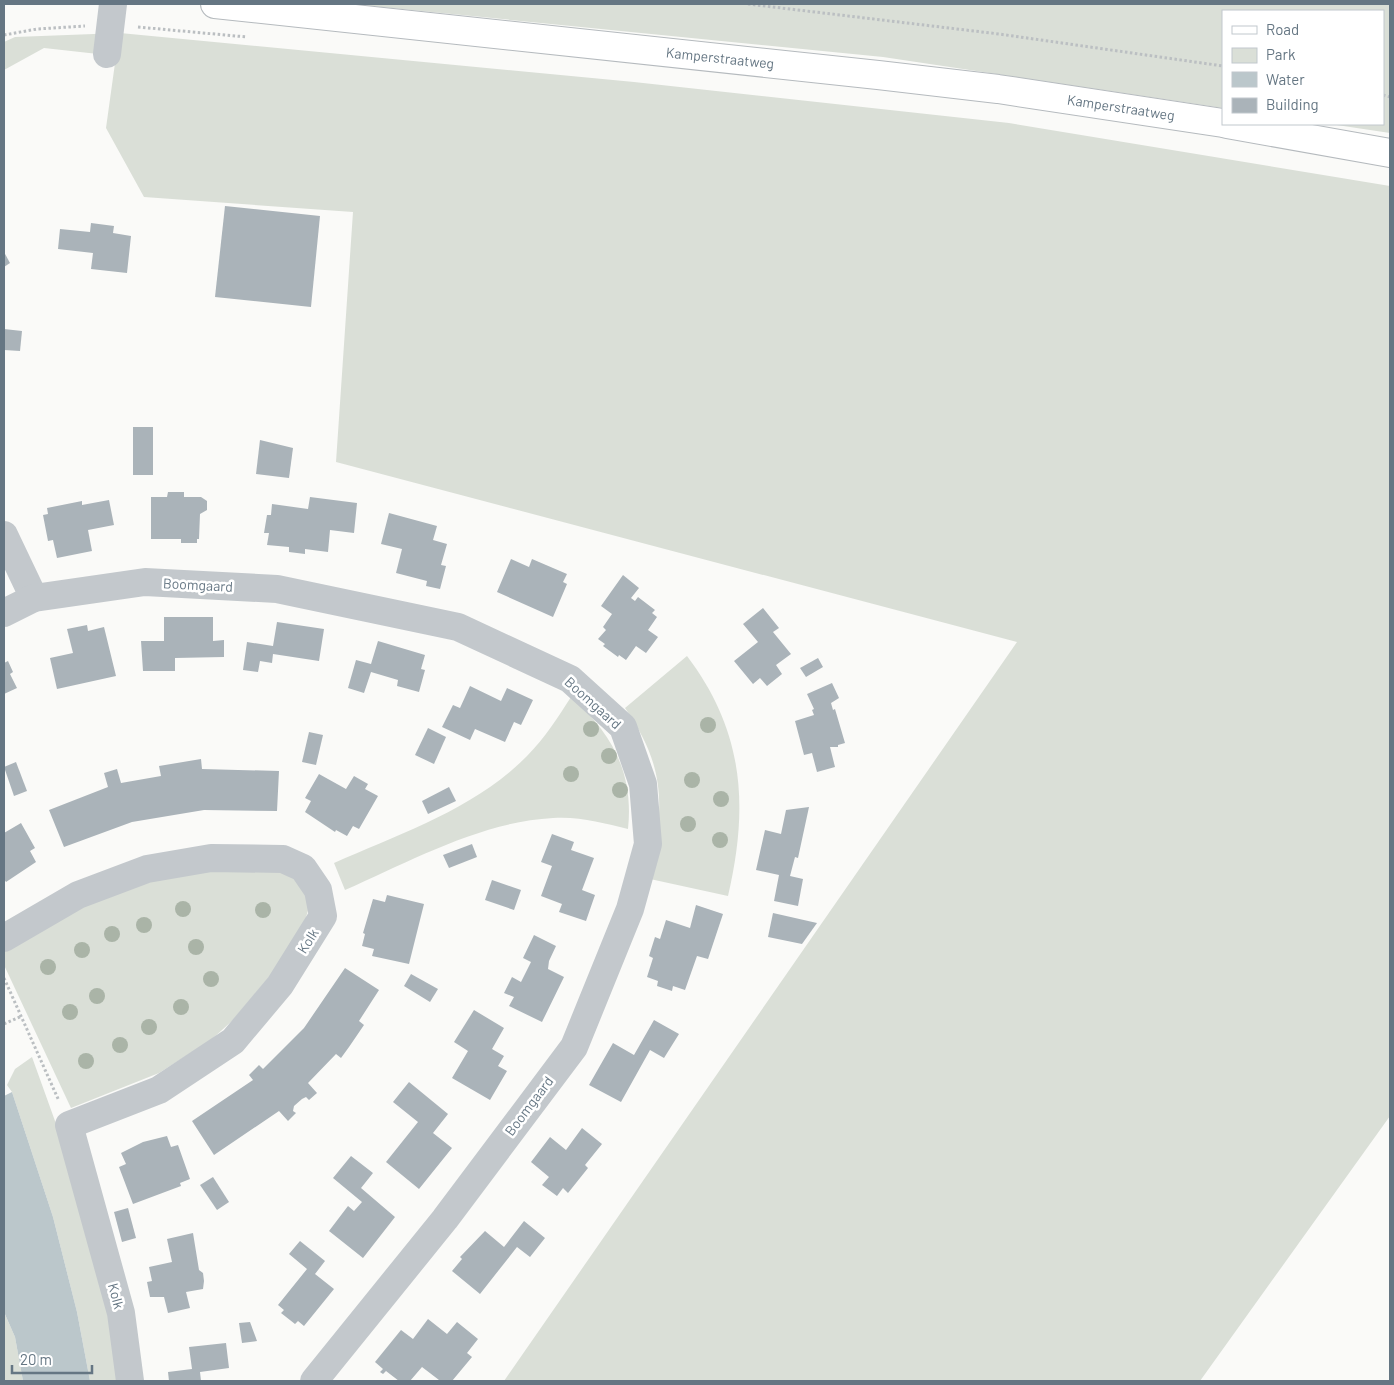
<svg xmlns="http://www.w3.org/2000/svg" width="1394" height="1385" font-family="Barlow,sans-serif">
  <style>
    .green { fill: #dadfd7 }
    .water { fill: #bbc7cb }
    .building { fill: #aab3b9 }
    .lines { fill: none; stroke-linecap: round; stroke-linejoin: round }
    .major-casing { stroke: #b5babe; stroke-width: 30 }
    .path { stroke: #bbbfc2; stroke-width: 3; stroke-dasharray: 2.5 2.5; stroke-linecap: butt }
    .minor { stroke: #c3c8cc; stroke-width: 28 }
    .major { stroke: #fff; stroke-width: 28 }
    .tree { fill: #aab4a7 }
    .labels { text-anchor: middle; stroke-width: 5; stroke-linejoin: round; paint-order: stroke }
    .street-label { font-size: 14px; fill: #657683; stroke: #fff }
  </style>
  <rect width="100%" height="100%" fill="#fafaf8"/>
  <g class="green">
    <polygon points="351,4 1390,4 1390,133 1330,124 1383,124 1383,11 1223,11 1223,108 883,57"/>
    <polygon points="120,33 634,82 1009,123 1390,186 1390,1116 1200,1381 504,1381 1017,642 336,462 353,212 144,197 106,128 116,56 44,48 4,70 4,42 15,37"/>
    <path d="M 687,656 C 744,731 749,806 728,896 L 650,879 C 663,808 668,770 625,708 Z"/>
    <path d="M 571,697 C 612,733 634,773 628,829 C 604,823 578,816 553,818 C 480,822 411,861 345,890 L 334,863 C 401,833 475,809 527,756 C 545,738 558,717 571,697 Z"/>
    <polygon points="192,868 288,872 302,881 309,907 305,921 280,964 233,1020 211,1040 159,1073 71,1108 4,965 4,949 74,907"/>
    <polygon points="32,1057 64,1146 98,1262 120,1381 90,1381 77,1312 53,1217 12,1092 7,1085 15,1069"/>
    <polygon points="4,1312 15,1337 23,1381 4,1381"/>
  </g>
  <polygon class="water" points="12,1092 53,1217 77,1312 90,1381 23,1381 15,1337 4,1312 4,1096"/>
  <g class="building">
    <polygon points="225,206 320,216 311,307 215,297"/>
    <polygon points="91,223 114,226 113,233 131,236 127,273 91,269 93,253 58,249 60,229 90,232"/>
    <polygon points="4,252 10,263 4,267"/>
    <polygon points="4,329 22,331 20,351 4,350"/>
    <rect x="133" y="427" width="20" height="48"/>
    <polygon points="260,440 293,448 289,478 256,474"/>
    <polygon points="168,492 184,492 184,497 201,497 207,501 207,510 200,514 199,539 197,539 197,543 181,543 181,539 151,539 151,497 167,497"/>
    <polygon points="310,497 357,503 354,533 330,530 328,552 305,549 305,554 289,552 289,547 267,545 269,533 264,533 267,515 271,515 272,504 308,509"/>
    <polygon points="109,500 114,525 88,530 92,551 57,558 53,540 48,541 43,515 48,514 47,508 82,501 82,505"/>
    <polygon points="389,513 437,526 433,540 447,544 441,565 446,566 440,589 426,586 427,581 396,573 402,549 381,544"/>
    <polygon points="511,559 529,567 532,559 567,574 563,582 567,584 553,617 497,592"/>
    <polygon points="623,575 639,588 631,598 635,601 638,597 655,610 652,613 657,617 648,630 658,637 646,653 636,646 626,660 619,655 618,657 603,646 605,644 598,639 606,630 603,627 612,614 601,606"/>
    <polygon points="763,608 779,628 773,632 791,654 776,665 782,674 767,686 760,678 753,684 734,661 758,642 743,624"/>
    <polygon points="164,617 213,617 213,641 224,640 224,657 175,658 175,671 143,671 141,641 164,641"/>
    <polygon points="277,622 324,629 319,661 273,654 272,663 260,661 258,672 243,670 247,642 273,646"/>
    <polygon points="87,625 88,631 104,627 116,676 57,689 50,658 73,653 67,629"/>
    <polygon points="378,641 425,655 421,669 425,670 419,692 397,686 398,680 371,672 364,693 348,688 356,660 371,664"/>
    <polygon points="818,658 823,667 806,677 800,668"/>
    <polygon points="8,661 13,672 10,674 17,688 4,694 4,663"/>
    <polygon points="832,683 839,698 831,703 833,710 835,709 845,743 838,745 838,747 830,747 835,767 817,772 812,753 804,755 795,721 814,715 812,710 814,709 807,694"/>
    <polygon points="470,686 501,701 507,688 533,700 521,725 514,722 505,742 475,729 470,740 442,727 453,705 460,708"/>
    <polygon points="428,728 446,737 434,764 415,755"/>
    <polygon points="309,732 323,735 316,765 302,762"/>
    <polygon points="201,759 202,769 279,771 277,811 204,810 132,822 64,847 49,810 108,787 104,773 117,769 121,783 161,776 159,766"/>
    <polygon points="16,762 27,791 14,796 4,767"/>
    <polygon points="319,774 346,789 354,776 368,784 365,789 378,796 359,829 353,826 347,836 336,830 335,832 305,812 311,801 305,798"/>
    <polygon points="449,787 456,801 428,814 422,801"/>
    <polygon points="809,807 798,858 795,857 790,876 803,879 798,906 774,901 779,875 756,870 765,830 781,834 786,810"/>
    <polygon points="21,823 35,848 30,851 36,862 6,882 4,879 4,833"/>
    <polygon points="552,834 574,842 571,850 594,858 582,890 595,895 586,921 559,912 562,904 541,896 552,866 541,862"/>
    <polygon points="472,844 477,857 449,868 443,855"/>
    <polygon points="492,880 521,890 514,910 485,900"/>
    <polygon points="387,895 424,904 409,964 372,956 374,949 362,946 365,934 363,933 373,899 385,902"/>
    <polygon points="696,905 723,914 708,959 697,956 685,990 673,986 672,991 657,986 658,981 647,977 653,958 649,956 655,937 660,939 666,920 690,928"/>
    <polygon points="773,913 817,923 802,944 768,937"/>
    <polygon points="534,935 556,946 549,961 548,969 564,977 542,1022 509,1006 514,997 504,993 512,977 521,982 531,962 523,958"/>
    <polygon points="345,968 379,990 359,1021 364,1025 349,1047 341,1058 336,1054 308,1083 317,1093 309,1100 306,1097 302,1099 294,1106 293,1111 296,1113 288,1121 279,1111 214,1155 192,1121 253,1080 249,1075 259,1065 263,1069 304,1028"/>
    <polygon points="411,974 438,989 430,1002 404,986"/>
    <polygon points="474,1010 504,1028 492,1049 504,1056 498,1066 507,1071 490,1100 452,1078 468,1051 454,1042"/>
    <polygon points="654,1020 679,1034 664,1058 650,1050 621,1102 589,1085 613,1043 634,1055"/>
    <polygon points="409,1082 448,1114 433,1133 452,1148 419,1189 386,1162 418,1122 393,1102"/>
    <polygon points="582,1128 602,1144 585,1165 588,1168 568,1193 563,1188 557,1196 542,1185 549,1177 531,1162 550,1137 566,1150"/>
    <polygon points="167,1136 171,1147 178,1145 190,1179 180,1183 181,1186 133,1204 119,1167 126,1164 121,1153 143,1142"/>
    <polygon points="351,1156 373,1173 361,1188 395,1217 363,1258 329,1231 348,1206 354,1211 362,1202 333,1178"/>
    <polygon points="213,1177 229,1202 217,1210 200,1185"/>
    <polygon points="128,1208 136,1238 122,1242 114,1212"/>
    <polygon points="524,1221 545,1238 530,1257 517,1247 480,1294 452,1271 462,1259 460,1257 485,1231 504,1247"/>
    <polygon points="193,1233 199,1270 203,1273 204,1281 203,1289 186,1292 190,1308 168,1313 164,1297 150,1297 147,1282 152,1281 149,1267 172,1262 167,1239"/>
    <polygon points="300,1241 325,1261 315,1274 334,1289 304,1326 298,1321 295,1324 281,1313 284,1310 278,1305 307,1269 289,1254"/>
    <polygon points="428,1319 447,1334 457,1322 478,1339 467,1353 472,1357 452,1381 439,1380 422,1367 410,1381 399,1381 386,1371 383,1374 380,1372 383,1369 375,1362 401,1330 413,1339"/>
    <polygon points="250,1322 257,1341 242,1343 239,1323"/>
    <polygon points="226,1343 229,1368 200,1372 201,1381 169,1381 168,1372 192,1369 189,1347"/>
  </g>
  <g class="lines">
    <defs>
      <g id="major">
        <path id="s1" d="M 215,4 L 878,75 L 998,89 L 1223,123"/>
        <polyline points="1227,124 1390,153"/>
      </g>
    </defs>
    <use href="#major" class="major-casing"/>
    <g class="path">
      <polyline points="748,4 999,34 1223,66"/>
      <polyline points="138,27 247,37"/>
      <polyline points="4,35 37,29 85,26"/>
      <polyline points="1383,95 1390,97"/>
      <polyline points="4,978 59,1101"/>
      <polyline points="4,1024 22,1016"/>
    </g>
    <g class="minor">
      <polyline points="107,54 113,4"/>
      <polyline points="4,535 34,598"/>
      <polyline points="4,613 34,598 145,582 277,589 458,627 570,679 623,727 643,784 648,844 630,909 574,1047 445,1219 314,1381"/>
      <polyline points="4,938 78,895 147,869 211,858 283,859 303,868 318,890 323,916 280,985 233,1041 159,1090 69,1125 121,1313 130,1381"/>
    </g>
    <use href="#major" class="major"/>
  </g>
  <g class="tree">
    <circle cx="708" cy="725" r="8"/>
    <circle cx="591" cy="729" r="8"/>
    <circle cx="609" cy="756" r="8"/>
    <circle cx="571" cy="774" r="8"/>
    <circle cx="692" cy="780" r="8"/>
    <circle cx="620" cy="790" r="8"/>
    <circle cx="721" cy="799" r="8"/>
    <circle cx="688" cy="824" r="8"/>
    <circle cx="720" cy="840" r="8"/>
    <circle cx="183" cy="909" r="8"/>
    <circle cx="263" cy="910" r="8"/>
    <circle cx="144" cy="925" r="8"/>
    <circle cx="112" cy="934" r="8"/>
    <circle cx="196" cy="947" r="8"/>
    <circle cx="82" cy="950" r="8"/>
    <circle cx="48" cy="967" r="8"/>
    <circle cx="211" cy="979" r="8"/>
    <circle cx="97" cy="996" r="8"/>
    <circle cx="181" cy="1007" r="8"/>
    <circle cx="70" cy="1012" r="8"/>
    <circle cx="149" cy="1027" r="8"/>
    <circle cx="120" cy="1045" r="8"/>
    <circle cx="86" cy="1061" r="8"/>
  </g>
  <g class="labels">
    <g class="street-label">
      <text dy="5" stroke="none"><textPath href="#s1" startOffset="508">Kamperstraatweg</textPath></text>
      <text dy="5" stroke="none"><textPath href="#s1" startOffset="912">Kamperstraatweg</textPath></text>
      <text transform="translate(198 585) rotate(3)" y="5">Boomgaard</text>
      <text transform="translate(593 703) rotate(42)" y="5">Boomgaard</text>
      <text transform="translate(308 941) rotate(-58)" y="5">Kolk</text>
      <text transform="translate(529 1106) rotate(-53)" y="5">Boomgaard</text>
      <text transform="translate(116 1296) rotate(75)" y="5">Kolk</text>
    </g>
  </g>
  <rect width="1394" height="1385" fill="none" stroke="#657683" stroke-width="10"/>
  <rect x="1222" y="10" width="162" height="115" fill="#ffffff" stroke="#c1c8cd"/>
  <rect x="1232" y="26" width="25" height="8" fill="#ffffff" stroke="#c1c8cd"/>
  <text x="1266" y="35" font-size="15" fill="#657683">Road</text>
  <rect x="1232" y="48" width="25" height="15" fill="#dadfd7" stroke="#c1c8cd"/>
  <text x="1266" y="60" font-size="15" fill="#657683">Park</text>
  <rect x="1232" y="72" width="25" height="15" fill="#bbc7cb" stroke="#c1c8cd"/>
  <text x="1266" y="85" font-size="15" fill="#657683">Water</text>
  <rect x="1232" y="98" width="25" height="15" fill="#aab3b9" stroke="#c1c8cd"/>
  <text x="1266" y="110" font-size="15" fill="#657683">Building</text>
  <path d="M12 1365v8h80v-8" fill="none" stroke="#657683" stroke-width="2.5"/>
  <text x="20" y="1365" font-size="15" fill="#657683" stroke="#ffffff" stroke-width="4" paint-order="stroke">20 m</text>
</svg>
